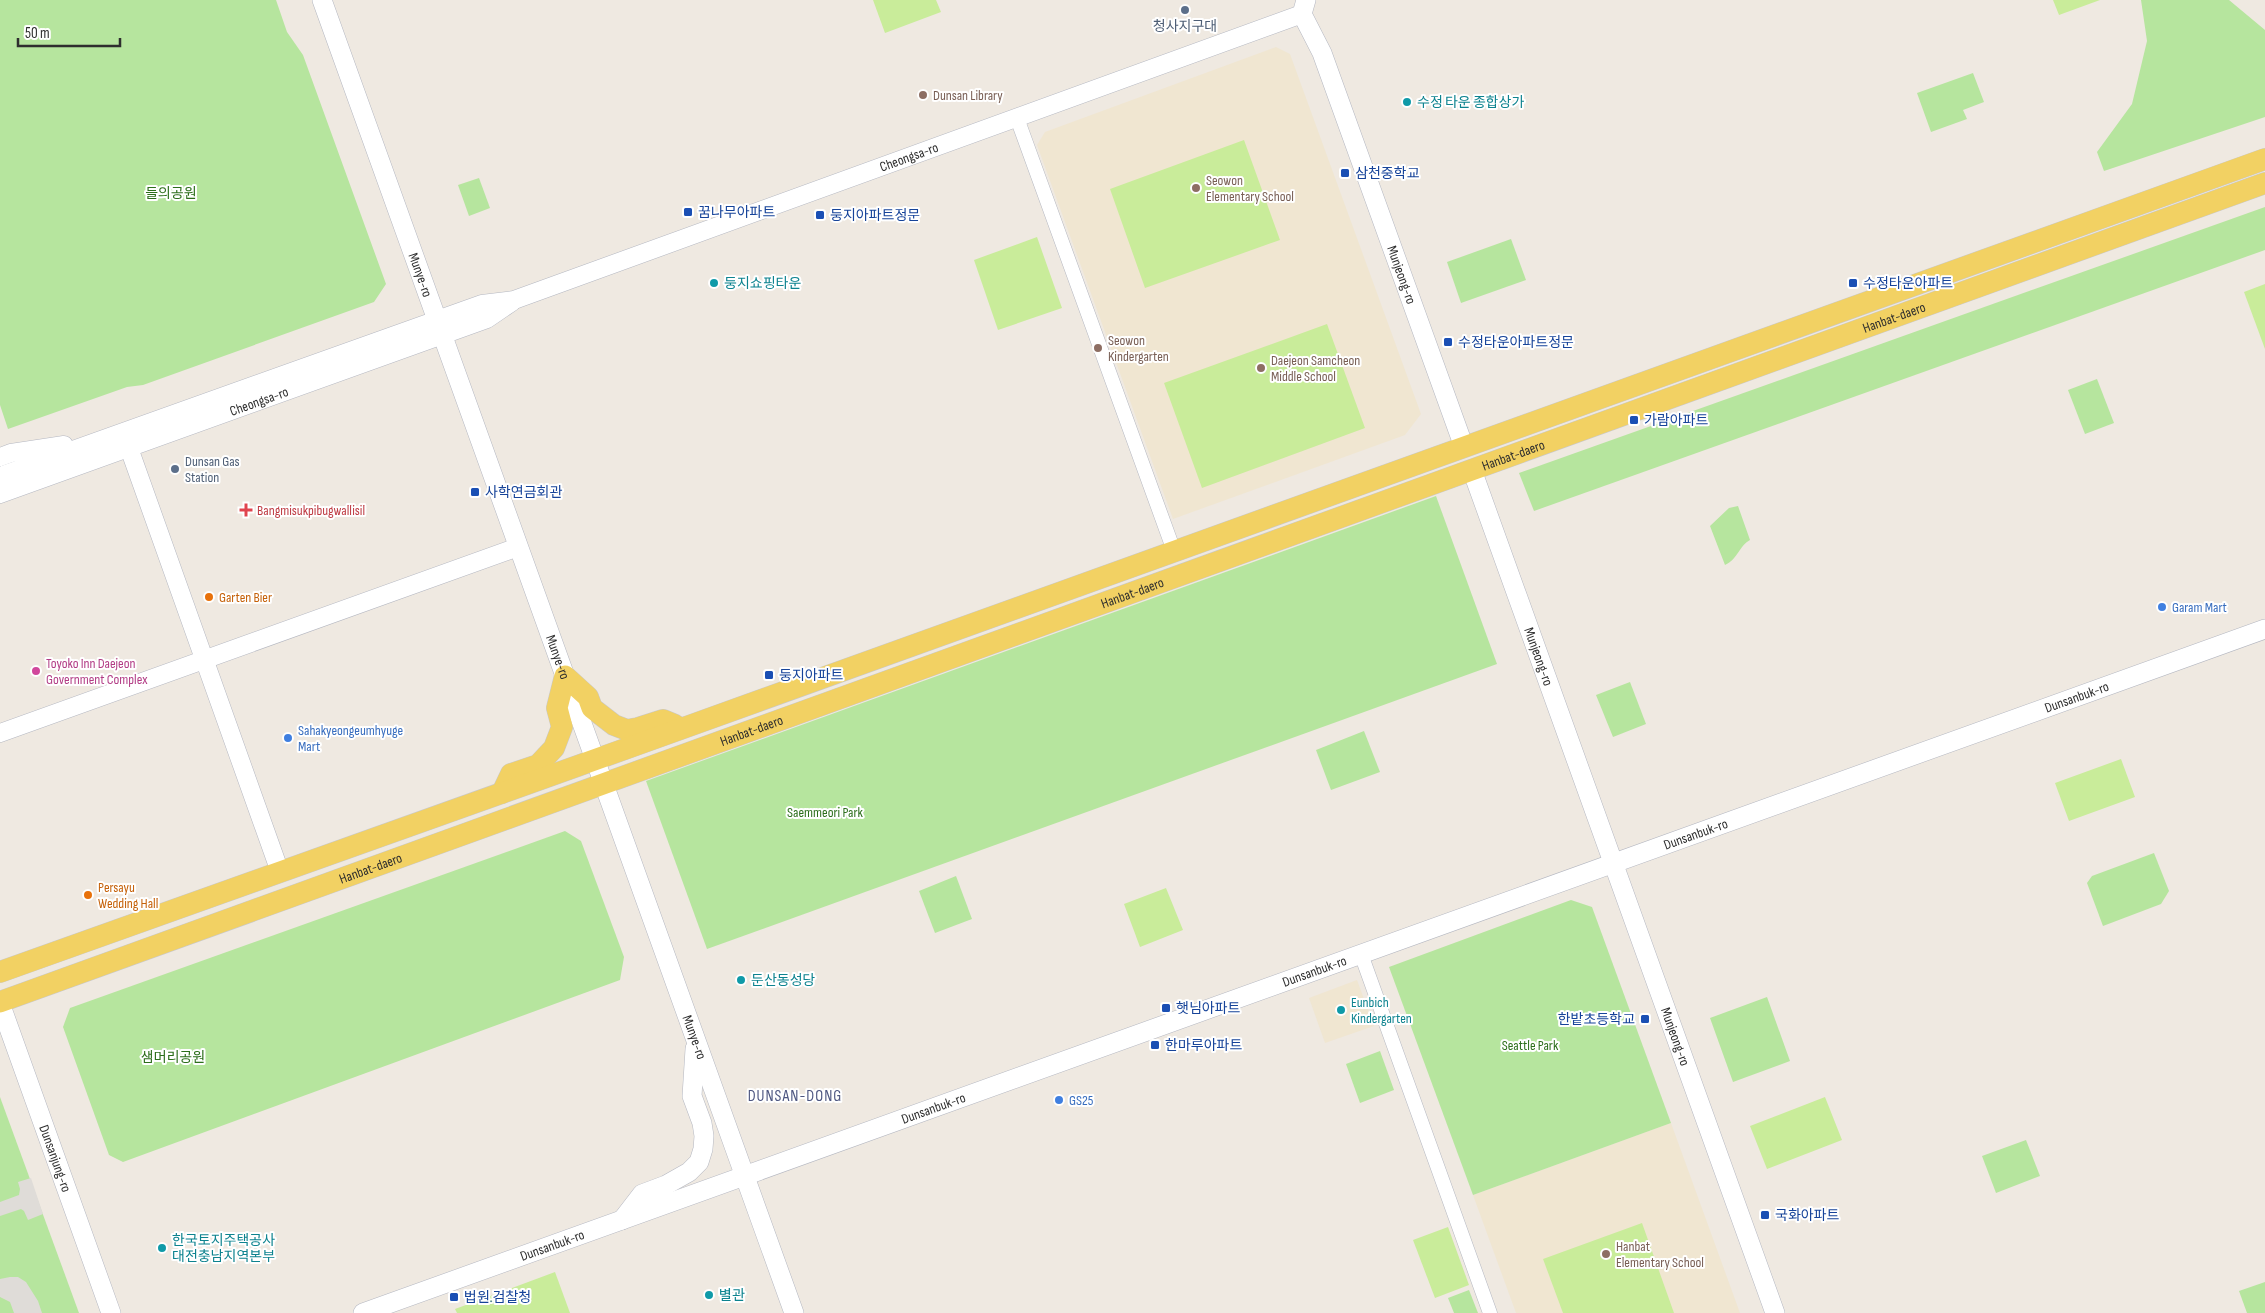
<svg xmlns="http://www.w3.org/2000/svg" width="2265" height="1313" font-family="'Sofia Sans Condensed','Noto Sans KR',sans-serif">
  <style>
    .education { fill: #f0e6d1 }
    .green { fill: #b6e59e }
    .pitch { fill: #c9ec9a }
    .plaza { fill: #dfdcd8 }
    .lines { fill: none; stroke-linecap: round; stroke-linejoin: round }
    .minor-casing { stroke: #b4b7c1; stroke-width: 15 }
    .tertiary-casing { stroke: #b4b7c1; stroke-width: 19 }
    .secondary-casing { stroke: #b4b7c1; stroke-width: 20 }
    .primary-casing { stroke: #c9c9c9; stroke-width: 22 }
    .minor { stroke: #fff; stroke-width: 14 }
    .tertiary { stroke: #fff; stroke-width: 18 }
    .secondary { stroke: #fff; stroke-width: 19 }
    .primary { stroke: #f2d163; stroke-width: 21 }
    .service-dot { fill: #5c6f8a; stroke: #fff; stroke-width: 2 }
    .education-dot { fill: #8d6e63; stroke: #fff; stroke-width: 2 }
    .culture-dot { fill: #0f9aa8; stroke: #fff; stroke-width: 2 }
    .transit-dot { fill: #1a4fb4; stroke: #fff; stroke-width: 2 }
    .health-dot { fill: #e0444e; stroke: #fff; stroke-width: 2 }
    .food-dot { fill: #e8710a; stroke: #fff; stroke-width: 2 }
    .shop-dot { fill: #3f7fe0; stroke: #fff; stroke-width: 2 }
    .hotel-dot { fill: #d1479c; stroke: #fff; stroke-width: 2 }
    .labels { text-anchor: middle; stroke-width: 4; stroke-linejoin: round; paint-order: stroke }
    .service-label { font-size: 14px; fill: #4e5e75; stroke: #fff }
    .education-label { font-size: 14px; fill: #785e54; stroke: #fff; text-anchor: start }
    .culture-label { font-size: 14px; fill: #0d838f; stroke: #fff; text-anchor: start }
    .street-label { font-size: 14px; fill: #2e2e2e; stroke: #fff }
    .transit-label { font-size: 14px; fill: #164399; stroke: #fff; text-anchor: start }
    .park-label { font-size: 14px; fill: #2c6e1b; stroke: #fff }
    .health-label { font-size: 14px; fill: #be3a42; stroke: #fff; text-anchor: start }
    .food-label { font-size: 14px; fill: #c56008; stroke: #fff; text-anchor: start }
    .shop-label { font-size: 14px; fill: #366cbe; stroke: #fff; text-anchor: start }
    .hotel-label { font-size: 14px; fill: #b23c85; stroke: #fff; text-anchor: start }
    .quarter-label { font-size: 16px; letter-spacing: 1px; fill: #4d5680; stroke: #fff }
  </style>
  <rect width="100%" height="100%" fill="#efe9e1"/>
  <g class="education">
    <polygon points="1276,47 1290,54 1421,414 1405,435 1173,519 1037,145 1045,132"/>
    <polygon points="1357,980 1374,1026 1325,1043 1309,998"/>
    <polygon points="1671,1123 1740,1313 1516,1313 1473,1195"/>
  </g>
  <g class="green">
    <polygon points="0,0 276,0 287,32 303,55 386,284 374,302 143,385 127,387 8,429 0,405"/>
    <polygon points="2141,0 2229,0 2265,30 2265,117 2104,171 2097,152 2132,104 2147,41"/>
    <polygon points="1973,73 1984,102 1963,110 1967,119 1931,132 1917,93"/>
    <polygon points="479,178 490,208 469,216 458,185"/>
    <polygon points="2265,207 2265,250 1534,511 1519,473"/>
    <polygon points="1511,239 1526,280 1461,303 1447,262"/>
    <polygon points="2097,379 2114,423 2085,434 2068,390"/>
    <polygon points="1436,496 1497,664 707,949 646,781"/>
    <path d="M 1738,506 L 1750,540 C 1739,546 1738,559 1725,565 L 1710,526 L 1729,508 Z"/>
    <polygon points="1630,682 1646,724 1613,737 1596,695"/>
    <polygon points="1364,731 1380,772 1331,790 1316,750"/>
    <polygon points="565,831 581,841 624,957 620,980 123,1162 109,1155 63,1027 70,1008"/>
    <polygon points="2154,853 2169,891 2161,904 2103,926 2087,883 2092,876"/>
    <polygon points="956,876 972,919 935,933 919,891"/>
    <polygon points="1571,900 1592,907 1671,1123 1473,1195 1389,967"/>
    <polygon points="1767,997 1790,1061 1733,1082 1710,1018"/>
    <polygon points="1380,1051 1394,1090 1360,1103 1346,1064"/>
    <polygon points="0,1097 79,1313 0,1313"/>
    <polygon points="2026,1140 2040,1176 1996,1193 1982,1156"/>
    <polygon points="2265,1282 2265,1313 2247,1313 2239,1291"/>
    <polygon points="1469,1290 1478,1313 1454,1313 1448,1298"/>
  </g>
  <g class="pitch">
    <polygon points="873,0 936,0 941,12 885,33"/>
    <polygon points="2053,0 2100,0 2059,15"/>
    <polygon points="1244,140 1280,240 1145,288 1110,189"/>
    <polygon points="1037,237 1062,308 998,330 974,260"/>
    <polygon points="2265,284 2265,349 2244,292"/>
    <polygon points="1327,324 1365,428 1202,488 1164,383"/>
    <polygon points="2121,759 2135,797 2069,821 2055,783"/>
    <polygon points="1166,888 1183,930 1140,947 1124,904"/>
    <polygon points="1825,1097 1842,1140 1767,1169 1750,1126"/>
    <polygon points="1642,1223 1674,1313 1563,1313 1543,1259"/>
    <polygon points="1448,1227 1469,1285 1435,1298 1413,1240"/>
    <polygon points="555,1272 570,1313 457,1313 455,1309"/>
  </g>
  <g class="plaza">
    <polygon points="31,1178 43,1214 28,1220 24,1211 21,1209 0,1216 0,1202 19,1195 20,1189 18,1182"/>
    <polygon points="10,1277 18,1277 26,1282 38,1301 42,1313 14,1313 10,1302 0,1297 0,1279"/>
  </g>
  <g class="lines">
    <defs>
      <g id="minor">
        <polyline points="1017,118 1174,551"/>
        <polyline points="1361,954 1490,1313"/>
      </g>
      <g id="tertiary">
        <polyline points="129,448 280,872"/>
        <polyline points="0,457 11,453 64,445"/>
        <path id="s1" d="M 0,476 L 482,304 L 514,300 L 1302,14"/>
        <path id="s2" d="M 0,494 L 487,319 L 512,302"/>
        <polyline points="0,733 518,547"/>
      </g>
      <g id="secondary">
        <path id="s3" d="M 322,0 L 794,1313"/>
        <path id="s4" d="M 1306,0 L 1302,14 L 1322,53 L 1464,447"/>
        <path id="s5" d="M 1472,470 L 1775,1313"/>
        <path id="s6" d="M 0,1003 L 111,1313"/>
        <polyline points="622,1220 642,1194 666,1185 689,1172 699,1162 703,1149 704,1136 702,1123 692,1096 695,1049"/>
        <path id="s7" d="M 363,1313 L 2265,629"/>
      </g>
      <g id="primary">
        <polyline points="502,793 511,774 538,765 554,748 562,727 557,708 565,676 588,697 592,708 614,725 627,730 638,728 663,720 675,725"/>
        <polyline points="0,972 625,749 2265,159"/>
        <path id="s8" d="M 0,1002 L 2265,183"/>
      </g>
    </defs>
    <use href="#minor" class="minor-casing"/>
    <use href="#tertiary" class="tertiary-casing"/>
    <use href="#secondary" class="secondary-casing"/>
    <use href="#primary" class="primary-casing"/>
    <use href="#minor" class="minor"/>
    <use href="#tertiary" class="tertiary"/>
    <use href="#secondary" class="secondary"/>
    <use href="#primary" class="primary"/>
  </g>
  <g class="service-dot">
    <circle cx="1185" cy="10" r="5"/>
    <circle cx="175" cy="469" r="5"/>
  </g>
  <g class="education-dot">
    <circle cx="923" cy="95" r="5"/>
    <circle cx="1196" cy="188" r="5"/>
    <circle cx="1098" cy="348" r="5"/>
    <circle cx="1261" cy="368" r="5"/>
    <circle cx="1606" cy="1254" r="5"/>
  </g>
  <g class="culture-dot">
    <circle cx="1407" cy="102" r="5"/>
    <circle cx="714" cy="283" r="5"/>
    <circle cx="741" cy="980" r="5"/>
    <circle cx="1341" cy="1010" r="5"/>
    <circle cx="162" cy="1248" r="5"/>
    <circle cx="709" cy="1295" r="5"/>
  </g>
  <g class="transit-dot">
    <rect x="1340" y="168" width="10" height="10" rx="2.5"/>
    <rect x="683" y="207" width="10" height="10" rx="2.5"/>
    <rect x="815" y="210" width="10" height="10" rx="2.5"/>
    <rect x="1848" y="278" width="10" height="10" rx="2.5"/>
    <rect x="1443" y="337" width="10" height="10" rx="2.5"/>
    <rect x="1629" y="415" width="10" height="10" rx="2.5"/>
    <rect x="470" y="487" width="10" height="10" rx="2.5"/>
    <rect x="764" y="670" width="10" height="10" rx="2.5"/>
    <rect x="1161" y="1003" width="10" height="10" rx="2.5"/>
    <rect x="1640" y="1014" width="10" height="10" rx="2.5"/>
    <rect x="1150" y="1040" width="10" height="10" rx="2.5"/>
    <rect x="1760" y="1210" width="10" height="10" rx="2.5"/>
    <rect x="449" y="1292" width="10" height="10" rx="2.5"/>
  </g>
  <path class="health-dot" d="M243.5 502.5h5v5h5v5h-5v5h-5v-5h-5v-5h5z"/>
  <g class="food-dot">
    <circle cx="209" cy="597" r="5"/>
    <circle cx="88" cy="895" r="5"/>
  </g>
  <g class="shop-dot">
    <circle cx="2162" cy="607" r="5"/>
    <circle cx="288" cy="738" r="5"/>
    <circle cx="1059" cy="1100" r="5"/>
  </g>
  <circle class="hotel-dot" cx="36" cy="671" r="5"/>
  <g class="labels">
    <g class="service-label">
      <text x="1185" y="31">청사지구대</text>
      <text x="185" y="466" text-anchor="start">Dunsan Gas<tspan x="185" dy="16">Station</tspan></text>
    </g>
    <g class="education-label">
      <text x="933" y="100">Dunsan Library</text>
      <text x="1206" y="185">Seowon<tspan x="1206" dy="16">Elementary School</tspan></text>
      <text x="1108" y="345">Seowon<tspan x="1108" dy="16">Kindergarten</tspan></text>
      <text x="1271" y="365">Daejeon Samcheon<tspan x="1271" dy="16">Middle School</tspan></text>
      <text x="1616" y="1251">Hanbat<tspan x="1616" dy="16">Elementary School</tspan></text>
    </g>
    <g class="culture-label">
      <text x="1417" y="107">수정 타운 종합상가</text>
      <text x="724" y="288">둥지쇼핑타운</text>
      <text x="751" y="985">둔산동성당</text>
      <text x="1351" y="1007">Eunbich<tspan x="1351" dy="16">Kindergarten</tspan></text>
      <text x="172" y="1245">한국토지주택공사<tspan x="172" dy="16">대전충남지역본부</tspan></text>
      <text x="719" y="1300">별관</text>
    </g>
    <g class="street-label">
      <text dy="5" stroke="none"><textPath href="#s1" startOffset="964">Cheongsa-ro</textPath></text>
      <text dy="5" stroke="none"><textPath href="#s4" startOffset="294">Munjeong-ro</textPath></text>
      <text dy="5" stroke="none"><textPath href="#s3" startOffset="292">Munye-ro</textPath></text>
      <text dy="5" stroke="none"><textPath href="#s8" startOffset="2014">Hanbat-daero</textPath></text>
      <text dy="5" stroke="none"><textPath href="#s2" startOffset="275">Cheongsa-ro</textPath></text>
      <text dy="5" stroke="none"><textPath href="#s8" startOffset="1609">Hanbat-daero</textPath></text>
      <text dy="5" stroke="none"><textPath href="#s8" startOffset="1204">Hanbat-daero</textPath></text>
      <text dy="5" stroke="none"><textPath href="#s5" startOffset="198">Munjeong-ro</textPath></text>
      <text dy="5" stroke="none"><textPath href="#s3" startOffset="698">Munye-ro</textPath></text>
      <text dy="5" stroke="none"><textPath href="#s7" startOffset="1821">Dunsanbuk-ro</textPath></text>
      <text dy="5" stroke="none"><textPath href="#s8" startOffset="799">Hanbat-daero</textPath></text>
      <text dy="5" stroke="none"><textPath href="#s7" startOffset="1416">Dunsanbuk-ro</textPath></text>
      <text dy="5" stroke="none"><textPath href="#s8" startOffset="394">Hanbat-daero</textPath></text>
      <text dy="5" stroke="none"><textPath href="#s7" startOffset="1011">Dunsanbuk-ro</textPath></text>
      <text dy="5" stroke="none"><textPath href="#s5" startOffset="602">Munjeong-ro</textPath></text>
      <text dy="5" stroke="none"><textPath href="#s3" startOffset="1102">Munye-ro</textPath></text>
      <text dy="5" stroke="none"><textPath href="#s7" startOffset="606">Dunsanbuk-ro</textPath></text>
      <text dy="5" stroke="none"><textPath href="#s6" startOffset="165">Dunsanjung-ro</textPath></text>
      <text dy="5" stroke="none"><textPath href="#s7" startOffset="201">Dunsanbuk-ro</textPath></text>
    </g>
    <g class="transit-label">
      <text x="1355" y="178">삼천중학교</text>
      <text x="698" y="217">꿈나무아파트</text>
      <text x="830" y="220">둥지아파트정문</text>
      <text x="1863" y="288">수정타운아파트</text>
      <text x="1458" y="347">수정타운아파트정문</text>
      <text x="1644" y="425">가람아파트</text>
      <text x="485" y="497">사학연금회관</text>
      <text x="779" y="680">둥지아파트</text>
      <text x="1176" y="1013">햇님아파트</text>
      <text x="1635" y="1024" text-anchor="end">한밭초등학교</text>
      <text x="1165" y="1050">한마루아파트</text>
      <text x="1775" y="1220">국화아파트</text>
      <text x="464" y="1302">법원.검찰청</text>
    </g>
    <g class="park-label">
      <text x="171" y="198">들의공원</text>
      <text x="825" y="817">Saemmeori Park</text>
      <text x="1530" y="1050">Seattle Park</text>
      <text x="173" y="1062">샘머리공원</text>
    </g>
    <g class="health-label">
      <text x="257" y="515">Bangmisukpibugwallisil</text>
    </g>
    <g class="food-label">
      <text x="219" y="602">Garten Bier</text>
      <text x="98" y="892">Persayu<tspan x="98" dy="16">Wedding Hall</tspan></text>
    </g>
    <g class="shop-label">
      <text x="2172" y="612">Garam Mart</text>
      <text x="298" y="735">Sahakyeongeumhyuge<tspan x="298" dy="16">Mart</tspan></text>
      <text x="1069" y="1105">GS25</text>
    </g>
    <g class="hotel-label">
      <text x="46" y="668">Toyoko Inn Daejeon<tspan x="46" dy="16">Government Complex</tspan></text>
    </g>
    <g class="quarter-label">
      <text x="795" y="1101">DUNSAN-DONG</text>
    </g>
  </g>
  <path d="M18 38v8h102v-8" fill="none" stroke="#2e2e2e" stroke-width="2.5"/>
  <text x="25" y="38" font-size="15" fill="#2e2e2e" stroke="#ffffff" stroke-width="4" paint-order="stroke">50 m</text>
</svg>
